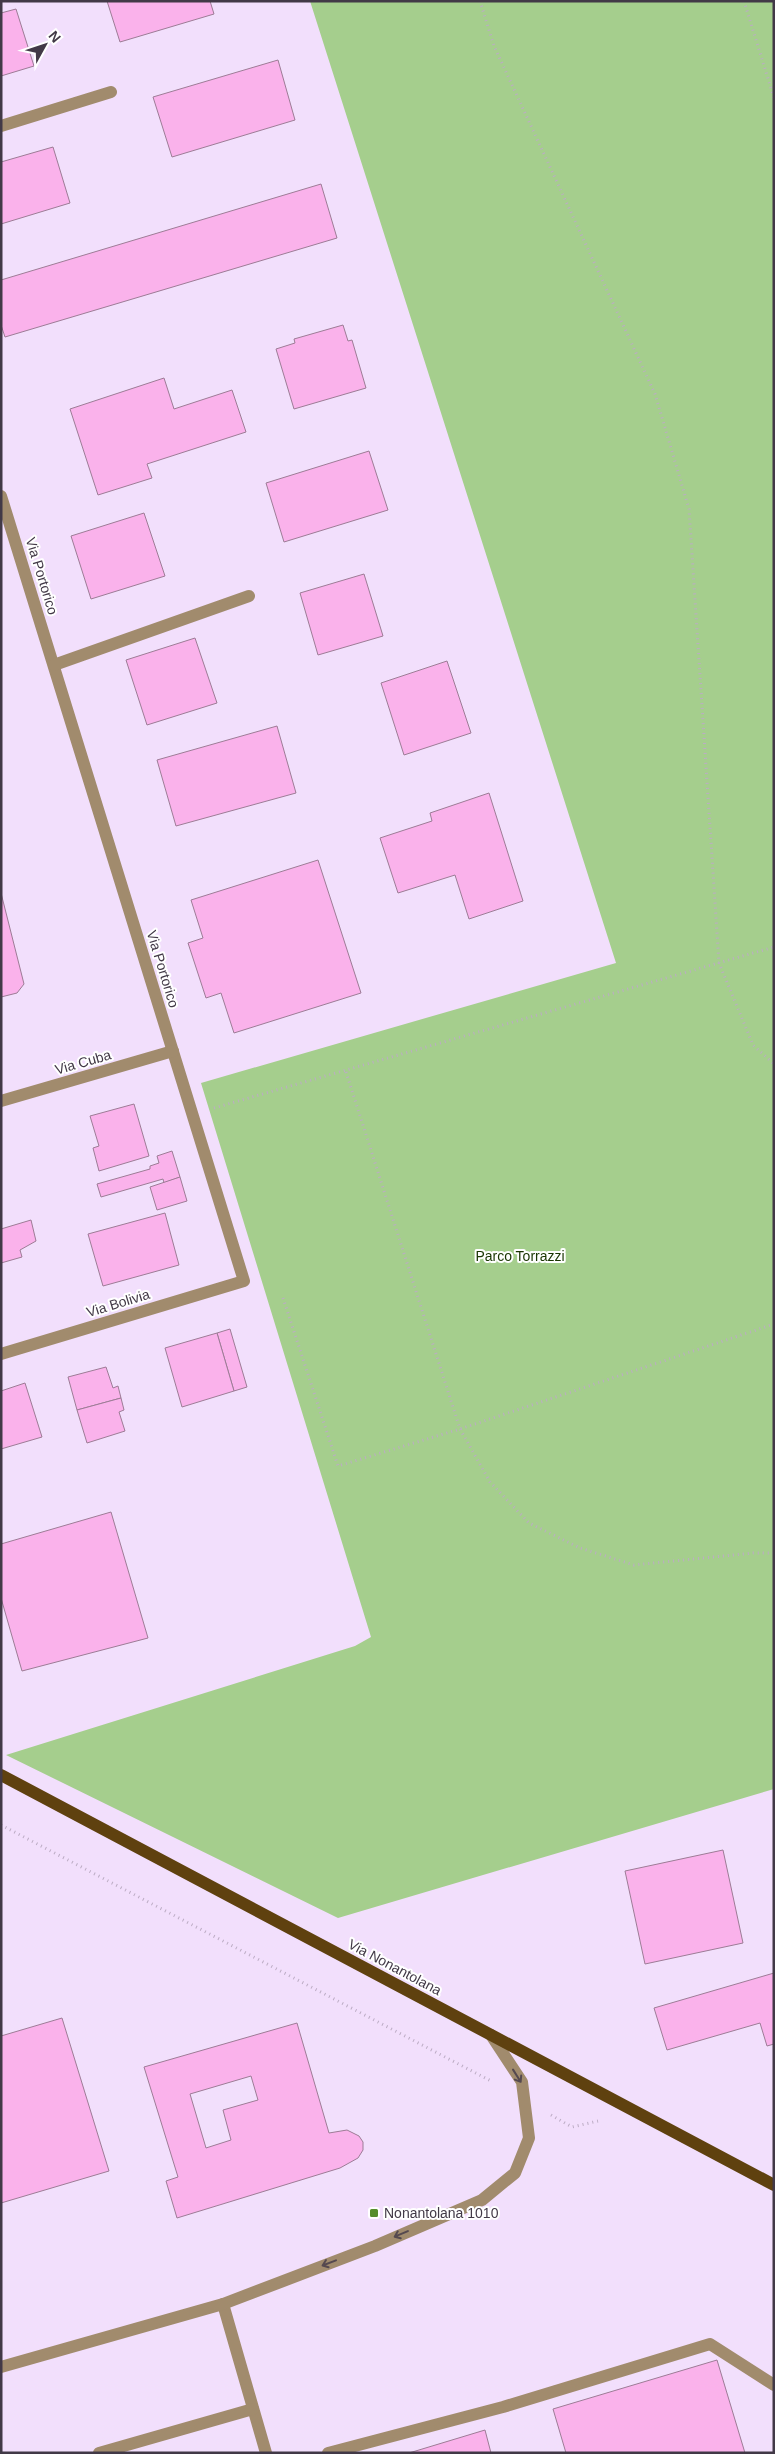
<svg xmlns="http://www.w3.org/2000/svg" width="775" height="2454" font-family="Helvetica,sans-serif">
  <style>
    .green { fill: #a5ce8d }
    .building { fill: #fab2eb; stroke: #9d7c96; fill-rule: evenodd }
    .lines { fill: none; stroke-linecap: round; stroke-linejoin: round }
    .path { stroke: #bcacc4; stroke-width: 3; stroke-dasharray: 1 4; stroke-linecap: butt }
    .minor { stroke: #a18b6d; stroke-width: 12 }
    .major { stroke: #5f410f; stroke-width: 12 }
    .oneway { stroke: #55494f }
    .poi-dot { fill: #568e2a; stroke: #fff; stroke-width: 2 }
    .labels { text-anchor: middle; stroke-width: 4; stroke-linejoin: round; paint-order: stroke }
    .street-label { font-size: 14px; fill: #423947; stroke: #fff }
    .park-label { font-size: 14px; fill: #183400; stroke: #fff }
    .poi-label { font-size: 14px; fill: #423947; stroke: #fff; text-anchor: start }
  </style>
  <rect width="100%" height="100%" fill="#f2dffc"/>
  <polygon class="green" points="310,1 774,1 774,1789 338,1918 6,1755 355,1646 371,1637 201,1083 616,963"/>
  <g class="building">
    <polygon points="107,1 210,1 214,14 120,42"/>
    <polygon points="16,9 34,66 1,76 1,13"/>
    <polygon points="278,60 295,120 172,157 153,97"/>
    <polygon points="53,147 70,203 1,224 1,162"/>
    <polygon points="321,184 337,238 5,337 1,325 1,280"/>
    <polygon points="343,325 348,341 352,340 366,388 294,409 276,349 295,343 294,339"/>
    <polygon points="164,378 174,409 232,390 246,432 147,464 152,478 98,495 70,409"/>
    <polygon points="369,451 388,510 284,542 266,483"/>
    <polygon points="144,513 165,576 91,599 71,536"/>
    <polygon points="364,574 383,636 318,655 300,593"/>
    <polygon points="195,638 217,703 147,725 126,660"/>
    <polygon points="447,661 471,733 404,755 381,683"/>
    <polygon points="277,726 296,793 176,826 157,760"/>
    <polygon points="489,793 523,901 469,919 455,875 398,893 380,838 432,821 430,813"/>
    <polygon points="318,860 361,993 234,1033 221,993 206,998 188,943 203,938 191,900"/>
    <polygon points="1,893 24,984 17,993 1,997"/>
    <polygon points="134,1104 149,1156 99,1171 93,1148 99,1146 90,1116"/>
    <polygon points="172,1151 180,1177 164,1183 163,1179 101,1197 97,1184 150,1169 150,1166 159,1163 157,1156"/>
    <polygon points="180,1177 187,1201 157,1210 150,1187"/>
    <polygon points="165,1213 179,1265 103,1286 88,1234"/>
    <polygon points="31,1220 36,1241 20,1250 22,1257 1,1263 1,1229"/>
    <polygon points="230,1329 247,1387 234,1391 217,1333"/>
    <polygon points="217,1333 234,1391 182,1407 165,1348"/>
    <polygon points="106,1367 113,1388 118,1386 121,1398 77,1410 68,1377"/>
    <polygon points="25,1383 42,1437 1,1449 1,1391"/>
    <polygon points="121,1398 124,1410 119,1412 125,1431 87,1443 77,1410"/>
    <polygon points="111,1512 148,1638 22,1671 1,1598 1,1544"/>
    <polygon points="723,1850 743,1943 645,1964 625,1871"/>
    <polygon points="774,1973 774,2044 767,2046 760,2023 667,2050 654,2008"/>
    <polygon points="62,2018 109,2171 1,2203 1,2036"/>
    <path d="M 297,2023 L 329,2133 L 347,2130 L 359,2136 L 363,2142 L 363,2150 L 358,2158 L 340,2168 L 177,2218 L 166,2181 L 178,2177 L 144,2067 ZM 251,2076 L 258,2100 L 223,2110 L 231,2140 L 206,2148 L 190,2094 Z"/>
    <polygon points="717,2360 745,2453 566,2453 553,2409"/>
    <polygon points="485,2430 491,2453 409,2453"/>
  </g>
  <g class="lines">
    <g class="path">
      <polyline points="480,1 494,46 655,394 689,509 719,963 753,1045 774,1064"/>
      <polyline points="744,1 774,98"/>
      <polyline points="346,1072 460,1429 490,1482 529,1523 580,1548 634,1565 753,1553 774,1553"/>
      <polyline points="214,1108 774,947"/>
      <polyline points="283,1298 338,1466 460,1429 774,1324"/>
      <polyline points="1,1825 491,2081"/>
      <polyline points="551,2115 572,2127 598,2121"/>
    </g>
    <g class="minor">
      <polyline points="1,126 111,92"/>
      <polyline points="1,496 244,1281 1,1354"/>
      <polyline points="54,665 249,596"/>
      <polyline points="1,1101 173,1051"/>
      <polyline points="223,2304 266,2453"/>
      <polyline points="1,2367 223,2304 375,2246 482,2200 515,2173 529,2138 522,2082 491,2035"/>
      <polyline points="99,2453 253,2409"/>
      <polyline points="328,2453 503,2407 710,2344 774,2385"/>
    </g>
    <polyline class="major" points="1,1775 774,2185"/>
  </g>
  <defs><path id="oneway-shaft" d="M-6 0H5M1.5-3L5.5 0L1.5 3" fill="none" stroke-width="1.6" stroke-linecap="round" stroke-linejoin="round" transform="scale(1.25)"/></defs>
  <g class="oneway">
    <use href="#oneway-shaft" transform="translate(517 2076) rotate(58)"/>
    <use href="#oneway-shaft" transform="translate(401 2234) rotate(157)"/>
    <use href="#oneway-shaft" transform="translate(329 2263) rotate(159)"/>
  </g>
  <rect class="poi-dot" x="369" y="2208" width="10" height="10" rx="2.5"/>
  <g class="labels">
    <g class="street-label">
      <text transform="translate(42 576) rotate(73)" y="5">Via Portorico</text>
      <text transform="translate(163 969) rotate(73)" y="5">Via Portorico</text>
      <text transform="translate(83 1062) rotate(-16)" y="5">Via Cuba</text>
      <text transform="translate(118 1303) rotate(-17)" y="5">Via Bolivia</text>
      <text transform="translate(395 1967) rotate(28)" y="5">Via Nonantolana</text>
    </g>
    <g class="park-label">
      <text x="520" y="1261">Parco Torrazzi</text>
    </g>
    <g class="poi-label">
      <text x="384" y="2218">Nonantolana 1010</text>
    </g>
  </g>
  <rect width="775" height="2454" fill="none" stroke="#423947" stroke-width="5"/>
  <g transform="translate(45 45) rotate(50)" stroke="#ffffff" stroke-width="4" paint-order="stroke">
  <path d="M0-4L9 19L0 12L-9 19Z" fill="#423947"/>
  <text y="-8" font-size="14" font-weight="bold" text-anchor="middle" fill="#423947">N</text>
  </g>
</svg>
